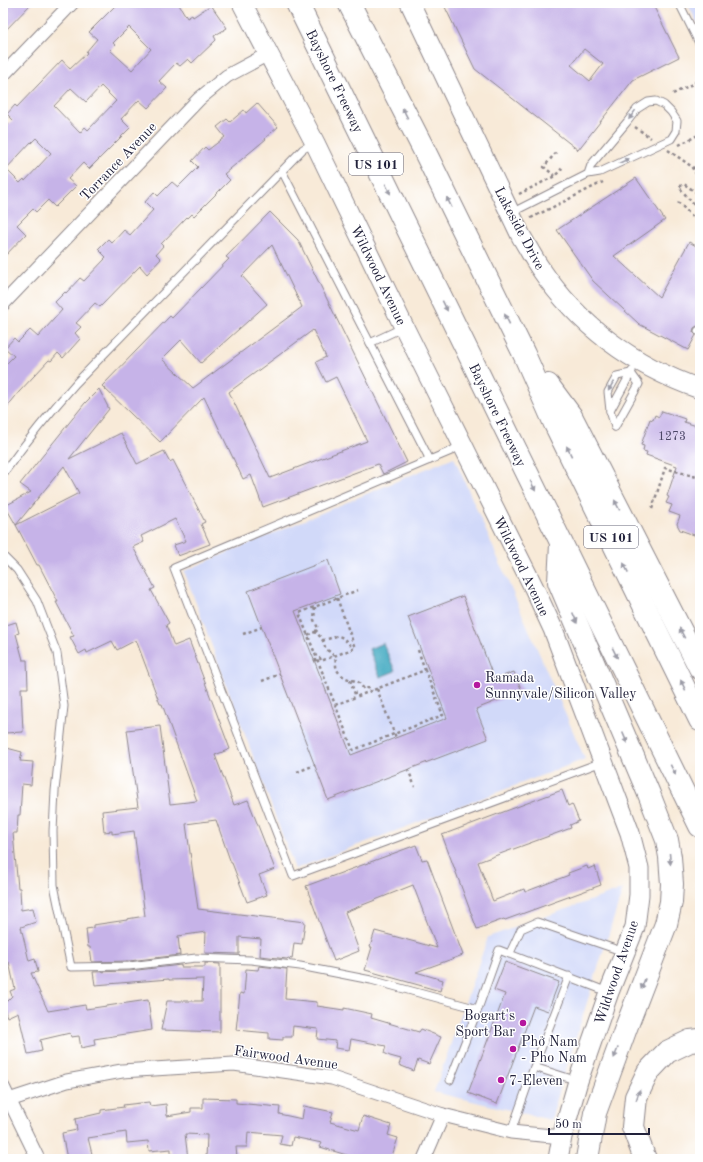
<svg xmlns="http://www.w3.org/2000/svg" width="703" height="1162" font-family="'Old Standard TT',serif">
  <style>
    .built { fill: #d1d9f9 }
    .water { fill: #41a9c1; stroke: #32667e }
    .building { fill: #c6b3e8; fill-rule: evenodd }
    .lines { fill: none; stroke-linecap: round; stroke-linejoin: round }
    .lane-casing { stroke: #8d868a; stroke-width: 9 }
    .street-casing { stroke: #8d868a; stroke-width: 15 }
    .secondary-casing { stroke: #8d868a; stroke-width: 21 }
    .highway-casing { stroke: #8d868a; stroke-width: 24 }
    .path { stroke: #8d868a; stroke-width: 2.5; stroke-dasharray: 3 3; stroke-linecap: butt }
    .lane { stroke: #fff; stroke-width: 7 }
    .street { stroke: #fff; stroke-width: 13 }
    .secondary { stroke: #fff; stroke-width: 19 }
    .highway { stroke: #fff; stroke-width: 22 }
    .oneway { fill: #9c9ca7 }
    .poi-dot { fill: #b5179e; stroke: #fff; stroke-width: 1.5 }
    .labels { text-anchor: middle; stroke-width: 3; stroke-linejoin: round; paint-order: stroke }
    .number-label { font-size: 12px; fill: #4b4666 }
    .shield { fill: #fff; stroke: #646476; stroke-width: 1 }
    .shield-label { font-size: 13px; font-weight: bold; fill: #22223b }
    .street-label { font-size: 14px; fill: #22223b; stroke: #fff }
    .poi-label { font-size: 14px; fill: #22223b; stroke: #fff; text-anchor: start }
  </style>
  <rect width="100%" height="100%" fill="#fff"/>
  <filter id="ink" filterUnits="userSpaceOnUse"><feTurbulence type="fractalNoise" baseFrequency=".025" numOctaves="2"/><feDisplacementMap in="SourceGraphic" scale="8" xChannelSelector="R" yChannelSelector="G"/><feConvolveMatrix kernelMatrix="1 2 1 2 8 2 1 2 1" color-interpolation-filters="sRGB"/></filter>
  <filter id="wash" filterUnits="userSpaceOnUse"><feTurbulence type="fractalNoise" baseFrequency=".012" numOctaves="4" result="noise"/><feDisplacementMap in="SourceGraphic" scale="16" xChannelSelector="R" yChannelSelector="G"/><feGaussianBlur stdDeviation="0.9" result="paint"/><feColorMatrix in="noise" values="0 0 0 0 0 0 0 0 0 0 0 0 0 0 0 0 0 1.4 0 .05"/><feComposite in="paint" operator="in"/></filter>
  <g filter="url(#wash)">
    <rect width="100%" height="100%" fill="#f8ead8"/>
    <g class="built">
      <polygon points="687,3 700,3 700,28"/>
      <polygon points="454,457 585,759 295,869 184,571"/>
      <polygon points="623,889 565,1072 551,1120 434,1092 488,937"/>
    </g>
    <polygon class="water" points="383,643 395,671 380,677 369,649"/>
    <g id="blocks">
      <g class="building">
        <polygon points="3,3 32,3 3,33"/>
        <path d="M 118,3 L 178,3 L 187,18 L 192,15 L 193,17 L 211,5 L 227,28 L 214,36 L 216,40 L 192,63 L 188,59 L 180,66 L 176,63 L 159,81 L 167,88 L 148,108 L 139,100 L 121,119 L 130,128 L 89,169 L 83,163 L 68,179 L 76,186 L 55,207 L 48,200 L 36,212 L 33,209 L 17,225 L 26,234 L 3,258 L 3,130 L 13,120 L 7,114 L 15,105 L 17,107 L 62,60 L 70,69 L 87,53 L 86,52 L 97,39 L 89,32 ZM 129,27 L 151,49 L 132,70 L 110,50 L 115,45 L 113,43 ZM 101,86 L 116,101 L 88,130 L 85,127 L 80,133 L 54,106 L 71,88 L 86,102 ZM 36,138 L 51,153 L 25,181 L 24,179 L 20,183 L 6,169 L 31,142 L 31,143 Z"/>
        <path d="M 443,3 L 652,3 L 679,57 L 633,80 L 578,150 L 475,69 ZM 584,49 L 603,64 L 590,81 L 571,65 Z"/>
        <polygon points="257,103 278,127 265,138 266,139 224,174 230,180 194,216 192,214 188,218 187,217 161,244 163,246 156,254 161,259 147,274 140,266 100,307 95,303 76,323 81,327 75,333 80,339 63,358 58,353 51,361 49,360 19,392 3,412 3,367 14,356 5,348 14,338 18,342 30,330 38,337 62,310 55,302 65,292 66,293 80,278 84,281 105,259 104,259 106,257 98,249 108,239 112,243 124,230 130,235 153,210 145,202 154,192 158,196 172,182 178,187 198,167 192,161 205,147 208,150 225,137 217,127 227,119 230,122 244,110 246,113"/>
        <polygon points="636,178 665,220 614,256 659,297 689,242 700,248 700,326 697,326 694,328 693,332 696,335 688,350 639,324 593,281 557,230"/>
        <path d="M 270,212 L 298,240 L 407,462 L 383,474 L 378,464 L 263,507 L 251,475 L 243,479 L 204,397 L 160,442 L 102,386 L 170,316 L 172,318 L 229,259 L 226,257 ZM 272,245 L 302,307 L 193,388 L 162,359 L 181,340 L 201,363 L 267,304 L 242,276 ZM 313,330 L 326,357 L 316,362 L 326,382 L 336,377 L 367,441 L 270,478 L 229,392 Z"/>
        <polygon points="99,389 109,409 69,459 121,433 137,464 164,451 170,462 173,460 205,522 201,524 210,544 178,556 174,545 186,541 175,519 141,536 144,542 133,547 155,588 151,590 169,623 166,625 174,646 189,640 230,749 215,755 234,805 248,800 275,869 259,875 267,895 247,902 232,863 231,863 216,820 186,824 198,909 305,922 302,944 294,943 292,959 288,958 287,959 260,956 261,939 239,937 239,954 205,953 206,932 178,936 180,955 129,961 92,962 90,947 88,947 86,929 93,928 93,925 127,920 127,919 145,916 134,831 112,834 112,831 104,832 102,811 138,807 127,730 160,726 170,804 197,801 162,704 160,704 136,640 117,650 112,641 87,653 86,650 79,654 70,637 74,636 56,602 58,602 39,565 37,565 16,525 79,493 64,466 16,525 5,506 31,492 20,484 85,403"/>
        <polygon points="662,411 685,419 684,422 700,427 700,537 680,530 677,524 680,516 669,512 672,505 666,503 669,497 667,496 677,466 646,455 647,452 643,451 644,446 641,445 650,419 653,420 655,415 659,417"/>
        <polygon points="328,560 340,594 295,611 351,755 447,718 408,617 463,596 494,679 514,672 522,691 476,709 488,739 328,800 248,591"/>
        <polygon points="16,622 19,633 16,634 23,660 27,660 28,688 21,688 23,732 5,733 5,718 3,718 3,626"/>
        <polygon points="3,747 22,752 20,761 33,762 31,785 22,784 20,815 18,815 17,833 13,833 18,888 20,888 21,910 33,908 36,922 21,927 29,961 35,959 38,972 31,973 48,1011 85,1005 86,1009 148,1000 152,1030 94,1039 95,1045 81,1048 79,1036 71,1037 70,1033 40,1040 42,1051 28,1054 18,1012 7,1017 3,1005 12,996 10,991 15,989 9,962 3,963"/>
        <polygon points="562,790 568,806 572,804 579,821 570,825 571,828 478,862 493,901 524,889 525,892 569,875 568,873 587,866 588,869 595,866 601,885 505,920 504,919 477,929 442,835"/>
        <polygon points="416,845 422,860 427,859 463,955 416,972 443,980 440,991 365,970 372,947 370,947 375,931 437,948 413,885 345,912 359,951 334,961 306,886"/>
        <polygon points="505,962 559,982 548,1011 534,1006 497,1104 468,1093 505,994 494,990"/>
        <polygon points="205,963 220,964 220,1032 161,1030 167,1001 202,1001 203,979 169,980 169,979 95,985 93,972 129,971 181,965 181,967 205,967"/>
        <polygon points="259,966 287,969 285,999 317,1002 317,1006 344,1010 344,1008 372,1014 371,1018 419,1032 421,1029 441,1037 429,1064 418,1060 414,1071 399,1065 401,1059 390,1056 384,1053 386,1046 351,1039 349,1050 335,1048 336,1041 317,1039 318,1029 293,1026 292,1037 283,1037 283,1040 269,1039 269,1033 236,1030 240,993 244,994 246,969 258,970"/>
        <polygon points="203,1098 236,1099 236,1103 280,1107 279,1114 302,1119 304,1106 333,1112 330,1122 359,1130 363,1116 391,1125 388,1135 398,1138 391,1159 349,1159 350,1156 320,1147 322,1143 293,1137 291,1146 280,1144 282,1135 248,1132 247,1147 236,1147 237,1158 206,1159 207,1135 185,1134 188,1159 171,1159 171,1149 149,1151 148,1141 127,1143 126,1132 88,1138 92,1154 67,1159 62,1133 77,1130 75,1119 101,1113 101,1110 124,1107 123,1105 149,1102 150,1106 166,1104 167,1116 191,1112 191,1108 203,1108"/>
      </g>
    </g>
  </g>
  <g filter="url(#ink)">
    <use href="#blocks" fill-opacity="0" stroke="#8d868a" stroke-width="1"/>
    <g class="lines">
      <defs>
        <g id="lane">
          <polyline points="679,3 700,45"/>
          <polyline points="282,171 430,460"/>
          <polyline points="511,213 588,174 600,172 671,139 676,131 677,121 671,112 664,105 656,101 648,102 637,109 627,122 591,165 588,174"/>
          <polyline points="698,331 700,332"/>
          <polyline points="370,343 402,328"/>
          <polyline points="610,411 632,371"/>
          <polyline points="615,427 610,411 608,392 617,376 631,373"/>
          <polyline points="615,427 639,384 631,373"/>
          <polyline points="462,444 451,451 174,568 293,876 602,762"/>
          <path d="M 3,474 C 26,442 50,412 76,383 L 303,149 L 315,143"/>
          <polyline points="3,556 17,570 37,601 57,653 64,706 55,791 53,831 54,885 71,967 129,966 196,958 251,960 300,966 371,980 478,1009"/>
          <polyline points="510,953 521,929 537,922 624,952"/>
          <polyline points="534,1067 578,1081"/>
          <polyline points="450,1080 478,1009 499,950 608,992"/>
          <polyline points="511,1132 534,1067 569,976"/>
        </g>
        <g id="street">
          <polyline points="3,75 72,3"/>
          <polyline points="3,304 199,99 227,76 268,54"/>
          <polyline points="3,1087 38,1159"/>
          <polyline points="3,1102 67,1081 122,1071 234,1064 332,1078 443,1115 511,1132 562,1137"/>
          <polyline points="424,1159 443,1115"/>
        </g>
        <g id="secondary">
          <polyline points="242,3 315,143 404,327 534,588 553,629 630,833 639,868 639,895 635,927 609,992 578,1081 562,1137 558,1159"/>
          <path d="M 410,3 L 521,236 C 527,246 533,258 540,268 C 579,326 634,366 700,389"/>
        </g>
        <g id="highway">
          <polyline points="297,3 700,826"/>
          <polyline points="349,3 423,148 524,354 555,424 700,720"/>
          <polyline points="548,385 571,416 700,668"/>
          <polyline points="561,544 559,582 649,794 667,840 670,857 672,884 671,902 666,924 626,1028 595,1113 587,1159"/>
          <polyline points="645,1159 633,1127 636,1097 648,1072 667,1052 690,1041 700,1040"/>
        </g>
      </defs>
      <use href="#lane" class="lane-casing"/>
      <use href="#street" class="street-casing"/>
      <use href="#secondary" class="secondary-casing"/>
      <use href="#highway" class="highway-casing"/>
      <g class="path">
        <polyline points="673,94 700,80"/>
        <polyline points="635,127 651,138"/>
        <polyline points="679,145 700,134"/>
        <polyline points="668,150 691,166"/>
        <polyline points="700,172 691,166 700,180"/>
        <polyline points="555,176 544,167 557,151"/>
        <polyline points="519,194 555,176 564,166"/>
        <polyline points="678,202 695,219 700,212 679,187 684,184 700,195"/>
        <polyline points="531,218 603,182"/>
        <polyline points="700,224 696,228 700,230"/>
        <polyline points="652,509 665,468 700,478"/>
        <polyline points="337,598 355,648"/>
        <path d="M 315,607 L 314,620 L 318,628 L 316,631 C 318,635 321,637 323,641 C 325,644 324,648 327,650 C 330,652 332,653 334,656 C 338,662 333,666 340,674 C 347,680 351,679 358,682 C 360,683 362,687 364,689 L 369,688 L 372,691"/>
        <polyline points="243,634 262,627"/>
        <polyline points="308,635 313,632 317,633"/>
        <path d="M 322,640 C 328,640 334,636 338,636 C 345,637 348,645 354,648"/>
        <polyline points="418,650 425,670"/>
        <polyline points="314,661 320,658 321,661 355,648"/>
        <polyline points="350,680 356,697"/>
        <polyline points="262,681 280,674"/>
        <polyline points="377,689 396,738"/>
        <polyline points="335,705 425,670 443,715 353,750 299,613 358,590"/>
        <polyline points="408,769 415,787"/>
        <polyline points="297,772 315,765"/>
      </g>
      <use href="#lane" class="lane"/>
      <use href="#street" class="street"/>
      <use href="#secondary" class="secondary"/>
      <use href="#highway" class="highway"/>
    </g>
    <defs><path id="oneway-solid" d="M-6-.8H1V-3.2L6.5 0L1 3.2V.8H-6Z"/></defs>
    <g class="oneway">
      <use href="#oneway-solid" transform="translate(405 113) rotate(-117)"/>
      <use href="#oneway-solid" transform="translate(632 115) rotate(126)"/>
      <use href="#oneway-solid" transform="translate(624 161) rotate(-25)"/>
      <use href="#oneway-solid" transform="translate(388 189) rotate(64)"/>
      <use href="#oneway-solid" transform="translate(449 202) rotate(-116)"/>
      <use href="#oneway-solid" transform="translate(445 306) rotate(64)"/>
      <use href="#oneway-solid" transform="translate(507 319) rotate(-116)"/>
      <use href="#oneway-solid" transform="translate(611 386) rotate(119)"/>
      <use href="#oneway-solid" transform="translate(569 451) rotate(-116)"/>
      <use href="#oneway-solid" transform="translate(533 486) rotate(64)"/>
      <use href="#oneway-solid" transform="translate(617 505) rotate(-117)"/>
      <use href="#oneway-solid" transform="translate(626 568) rotate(-116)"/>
      <use href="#oneway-solid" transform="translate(575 618) rotate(67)"/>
      <use href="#oneway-solid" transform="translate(682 633) rotate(-117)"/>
      <use href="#oneway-solid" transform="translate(615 653) rotate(64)"/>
      <use href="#oneway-solid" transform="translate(683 685) rotate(-116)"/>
      <use href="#oneway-solid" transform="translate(625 738) rotate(67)"/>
      <use href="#oneway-solid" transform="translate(673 770) rotate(64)"/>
      <use href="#oneway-solid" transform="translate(670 859) rotate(85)"/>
      <use href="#oneway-solid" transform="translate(643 984) rotate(111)"/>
      <use href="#oneway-solid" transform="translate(616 1053) rotate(111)"/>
      <use href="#oneway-solid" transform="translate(638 1095) rotate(-71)"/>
    </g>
  </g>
  <g class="poi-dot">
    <circle cx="477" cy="685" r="4"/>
    <circle cx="523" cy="1023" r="4"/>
    <circle cx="513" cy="1049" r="4"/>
    <circle cx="501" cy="1080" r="4"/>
  </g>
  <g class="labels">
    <g class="number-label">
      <text x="672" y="440">1273</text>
    </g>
    <g class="shield">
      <rect x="349" y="153" width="54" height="22" rx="3"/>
      <rect x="584" y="526" width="54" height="22" rx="3"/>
    </g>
    <g class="shield-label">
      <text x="376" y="169">US 101</text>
      <text x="611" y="542">US 101</text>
    </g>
    <g class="street-label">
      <text transform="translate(335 81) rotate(64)" y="5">Bayshore Freeway</text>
      <text transform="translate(118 161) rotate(-46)" y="5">Torrance Avenue</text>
      <text transform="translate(520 228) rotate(62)" y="5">Lakeside Drive</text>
      <text transform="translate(379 275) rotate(64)" y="5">Wildwood Avenue</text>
      <text transform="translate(498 415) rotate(64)" y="5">Bayshore Freeway</text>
      <text transform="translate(522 566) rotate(64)" y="5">Wildwood Avenue</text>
      <text transform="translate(616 972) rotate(-71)" y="5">Wildwood Avenue</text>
      <text transform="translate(286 1057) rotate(8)" y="5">Fairwood Avenue</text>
    </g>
    <g class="poi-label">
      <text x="485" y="682">Ramada<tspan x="485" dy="16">Sunnyvale/Silicon Valley</tspan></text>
      <text x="515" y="1020" text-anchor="end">Bogart's<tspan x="515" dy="16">Sport Bar</tspan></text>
      <text x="521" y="1046">Phở Nam<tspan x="521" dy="16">- Pho Nam</tspan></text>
      <text x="509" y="1085">7-Eleven</text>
    </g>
  </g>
  <rect width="703" height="1162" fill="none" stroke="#fff" stroke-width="16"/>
  <path d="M549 1128v6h100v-6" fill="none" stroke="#22223b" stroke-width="2"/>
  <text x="555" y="1128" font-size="12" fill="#22223b" stroke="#ffffff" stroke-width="3" paint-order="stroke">50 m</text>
</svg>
